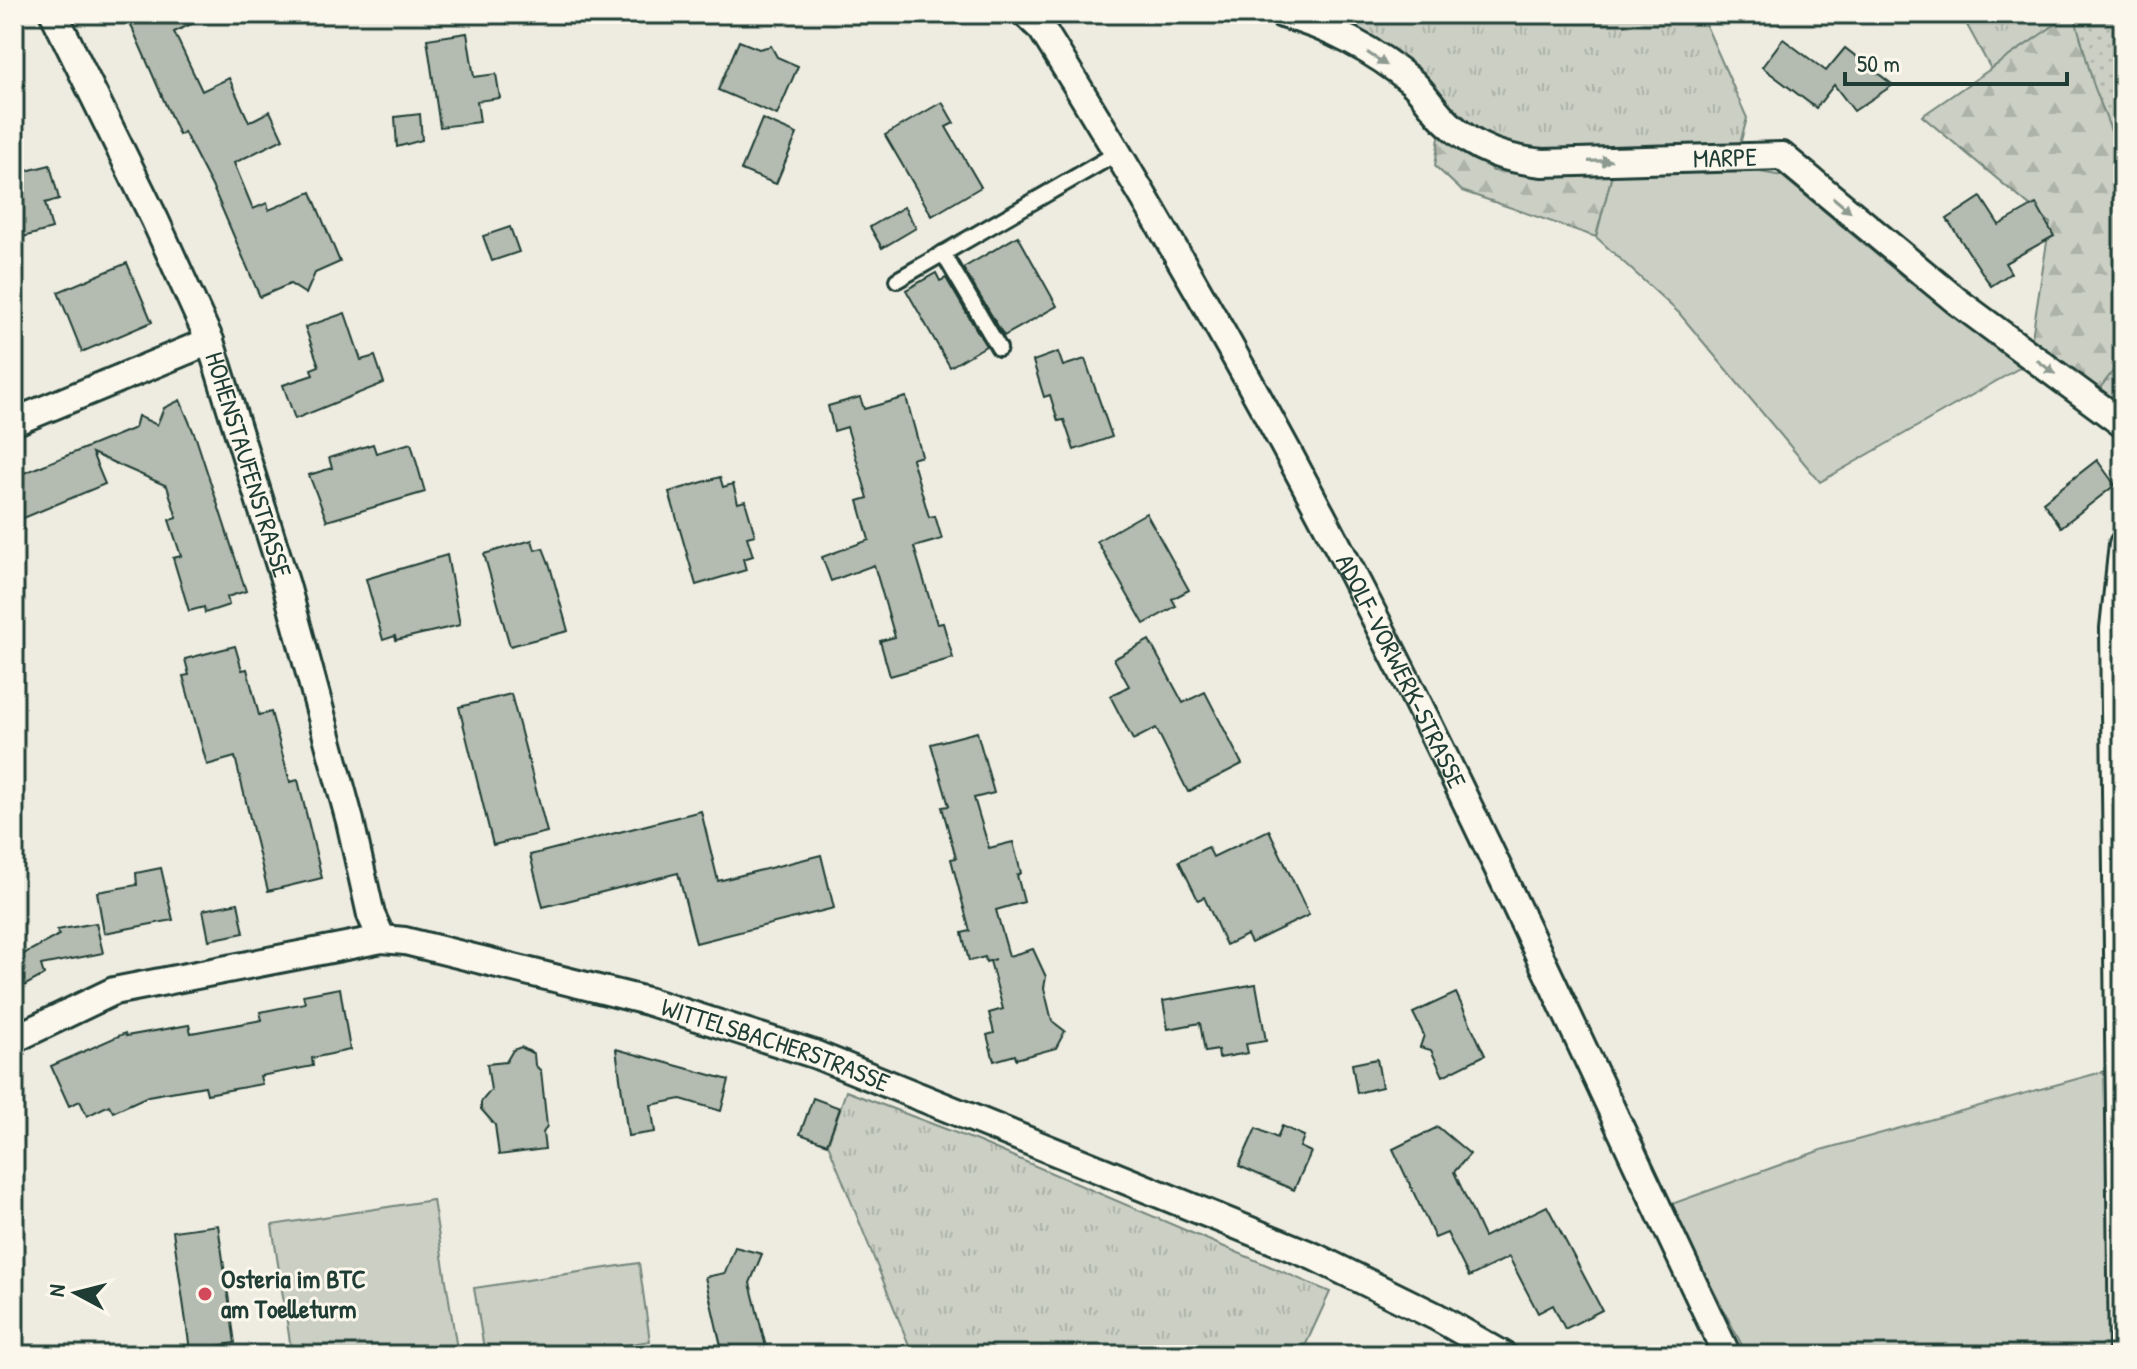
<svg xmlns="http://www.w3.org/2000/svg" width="2137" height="1369" font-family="'Patrick Hand',sans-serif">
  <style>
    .grass { fill: url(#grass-tufts); stroke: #75867c; stroke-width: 2 }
    .forest { fill: url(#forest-firs); stroke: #75867c; stroke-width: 2 }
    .park { fill: url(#park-dots); stroke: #75867c; stroke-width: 2 }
    .garden { fill: #cbcfc4; stroke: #75867c; stroke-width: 2 }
    .building { fill: #b4bbb0; stroke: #1f3d34; stroke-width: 2 }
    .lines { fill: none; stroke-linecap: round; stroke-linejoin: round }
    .service-casing { stroke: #1f3d34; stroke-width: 20 }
    .minor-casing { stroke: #1f3d34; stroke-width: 32 }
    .service { stroke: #fbf7ec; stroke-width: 14 }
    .minor { stroke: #fbf7ec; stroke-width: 26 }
    .oneway { fill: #8d9a90 }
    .poi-dot { fill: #d1495b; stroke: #fbf7ec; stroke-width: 3 }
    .labels { text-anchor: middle; stroke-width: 6; stroke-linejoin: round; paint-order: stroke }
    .street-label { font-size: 26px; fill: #1f3d34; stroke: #fbf7ec }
    .poi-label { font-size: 26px; font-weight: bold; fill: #1f3d34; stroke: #fbf7ec; text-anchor: start }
  </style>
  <defs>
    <pattern id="grass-tufts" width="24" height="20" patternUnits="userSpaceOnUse" patternTransform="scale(2)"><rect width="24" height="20" fill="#cbcfc4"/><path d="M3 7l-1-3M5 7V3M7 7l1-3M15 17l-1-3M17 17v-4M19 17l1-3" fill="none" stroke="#aeb3a9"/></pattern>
    <pattern id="forest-firs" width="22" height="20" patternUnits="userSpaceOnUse" patternTransform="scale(2)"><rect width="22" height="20" fill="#cbcfc4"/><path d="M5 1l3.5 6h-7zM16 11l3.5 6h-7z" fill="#aeb3a9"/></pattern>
    <pattern id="park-dots" width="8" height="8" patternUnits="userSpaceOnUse" patternTransform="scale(2)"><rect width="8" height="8" fill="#cbcfc4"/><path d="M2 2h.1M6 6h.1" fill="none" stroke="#aeb3a9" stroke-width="1.8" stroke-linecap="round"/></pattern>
  </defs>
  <rect width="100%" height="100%" fill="#eeece1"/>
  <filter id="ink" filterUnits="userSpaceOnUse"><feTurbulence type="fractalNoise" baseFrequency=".0125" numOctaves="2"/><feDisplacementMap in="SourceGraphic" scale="16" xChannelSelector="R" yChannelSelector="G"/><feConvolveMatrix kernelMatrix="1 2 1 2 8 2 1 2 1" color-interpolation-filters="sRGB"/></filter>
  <g filter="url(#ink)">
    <g class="grass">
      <polygon points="1167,14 1701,14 1747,118 1734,167 1661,169 1612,175 1493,171 1407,93 1340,47 1281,26"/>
      <polygon points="1961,14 2056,14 2057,24 1991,69"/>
      <polygon points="846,1091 977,1141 1330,1292 1301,1355 913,1355 828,1144"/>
    </g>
    <g class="forest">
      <polygon points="2056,14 2109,14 2123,61 2123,419 2028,363 2050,223 1922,116 2056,24"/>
      <polygon points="1441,123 1493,171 1612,175 1596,237 1462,191 1435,166"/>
    </g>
    <g class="park">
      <polygon points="2074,14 2123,14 2123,163 2093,83"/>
      <polygon points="2123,358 2123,413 2097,392"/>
    </g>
    <g class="garden">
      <polygon points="1734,167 1782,176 1914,286 2028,363 1820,482 1679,313 1596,237 1612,175 1661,169"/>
      <polygon points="2109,1070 2123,1355 1747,1355 1669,1205 1821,1150"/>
      <polygon points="433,1200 458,1355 292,1355 272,1225"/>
      <polygon points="639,1263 650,1341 562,1355 485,1355 474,1288"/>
    </g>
    <g class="building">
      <polygon points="126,14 213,14 174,32 202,91 229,78 249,122 270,111 283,139 234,163 253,209 267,203 269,210 311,192 340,262 315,273 306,294 290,284 260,297 214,190 184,132 179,135"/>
      <polygon points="467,33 474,77 496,74 500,98 477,101 480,122 440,127 427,39"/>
      <polygon points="1783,39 1826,71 1845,48 1893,85 1854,111 1834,85 1816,108 1762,67"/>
      <polygon points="739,41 759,49 771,46 777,57 798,66 777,115 718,90"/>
      <polygon points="942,102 954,123 946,127 981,187 932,216 885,135"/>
      <polygon points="420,114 422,140 397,147 395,117"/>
      <polygon points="762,119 797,134 776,184 741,170"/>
      <polygon points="50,165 59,199 45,203 52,229 19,238 14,224 14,174"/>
      <polygon points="1981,197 1999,225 2036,204 2054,236 2005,263 2011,273 1991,286 1947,219"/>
      <polygon points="904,207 916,228 882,248 870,227"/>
      <polygon points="510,227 519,252 492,261 483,236"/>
      <polygon points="1018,236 1057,306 1004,336 963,268"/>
      <polygon points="127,263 152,322 82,352 58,292"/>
      <polygon points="936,273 940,281 946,278 986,346 950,367 906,290"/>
      <polygon points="345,313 361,360 375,356 384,383 295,419 283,385 313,375 311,369 319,366 305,327"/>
      <polygon points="1058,352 1063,366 1085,359 1112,437 1074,450 1064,420 1058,421 1050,395 1044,397 1033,361"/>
      <polygon points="860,397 864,409 906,397 922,456 912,459 929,517 935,516 942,539 914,547 937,624 943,623 953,658 890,676 880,641 895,637 874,565 831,581 822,557 869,540 858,501 868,498 847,427 834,431 828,406"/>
      <polygon points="180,400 196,438 246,591 227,597 229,605 205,613 204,607 189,611 173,558 181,556 169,520 177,518 167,486 92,453 105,484 14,522 14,477 135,428 138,416 157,425 164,408"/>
      <polygon points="411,443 425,492 327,521 309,475 332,468 329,458 373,444 376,453"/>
      <polygon points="2097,460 2115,485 2061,527 2043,502"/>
      <polygon points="720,477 723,487 733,484 738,503 745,501 755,535 747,537 753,556 743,559 746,570 696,585 669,492"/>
      <polygon points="1146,513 1189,590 1172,599 1176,606 1144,624 1097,541"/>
      <polygon points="532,540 535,550 543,548 550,566 568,631 510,646 484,554"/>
      <polygon points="447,555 460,625 396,640 395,636 383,640 366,579"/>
      <polygon points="1149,640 1183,703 1205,692 1242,764 1188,792 1156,728 1133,740 1110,696 1129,686 1114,659"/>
      <polygon points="235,646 242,670 247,669 259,715 271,712 290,782 298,780 322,878 268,891 235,757 207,765 183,676 189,675 185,659"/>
      <polygon points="511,694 547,832 493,845 459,707"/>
      <polygon points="977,732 994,793 974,798 989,848 1013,842 1021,873 1017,875 1024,902 996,910 1009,956 1033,949 1046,977 1044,988 1052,1021 1065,1031 1056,1048 1016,1059 1015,1055 994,1061 987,1035 994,1033 989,1013 1003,1009 990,961 996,959 986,962 985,957 969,961 962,933 970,931 951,859 956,858 942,807 949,806 931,744"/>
      <polygon points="701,811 718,881 821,855 834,908 696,943 678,873 543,907 530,855"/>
      <polygon points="1269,830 1309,915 1251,943 1247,935 1226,945 1204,897 1198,900 1179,861 1208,847 1213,857"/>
      <polygon points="161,868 173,920 104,933 97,892 137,885 136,873"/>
      <polygon points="238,903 244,933 209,940 203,910"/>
      <polygon points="96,923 103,953 41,965 44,975 22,987 14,973 14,959 59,935 57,930"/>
      <polygon points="1256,984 1266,1041 1246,1044 1248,1053 1219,1058 1218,1050 1205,1052 1200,1023 1168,1029 1163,1001"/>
      <polygon points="340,988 350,1050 312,1058 313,1066 260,1076 262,1084 207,1094 205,1086 148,1096 113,1112 109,1105 87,1116 80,1101 69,1106 51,1066 125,1033 126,1036 189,1025 191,1033 262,1020 260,1012 305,1003 303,995"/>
      <polygon points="1456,993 1485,1055 1443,1076 1431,1050 1420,1047 1424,1035 1413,1013"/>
      <polygon points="521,1047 534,1054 535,1065 541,1071 547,1126 543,1133 545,1149 499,1155 495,1125 481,1109 481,1102 491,1090 487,1064 506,1062 513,1050"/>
      <polygon points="616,1049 729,1080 721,1111 681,1099 651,1105 655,1132 628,1136"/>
      <polygon points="1377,1059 1382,1087 1357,1093 1352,1064"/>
      <polygon points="813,1098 840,1108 827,1144 800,1134"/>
      <polygon points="1282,1126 1304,1136 1300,1147 1311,1152 1294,1190 1239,1166 1256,1128 1277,1138"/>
      <polygon points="1438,1127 1470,1154 1454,1172 1484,1237 1547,1206 1602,1310 1565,1329 1553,1305 1538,1313 1509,1257 1469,1277 1447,1233 1435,1238 1393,1149"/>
      <polygon points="218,1225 235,1343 190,1350 173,1231"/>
      <polygon points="735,1247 762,1254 750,1283 768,1355 723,1355 705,1277 725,1273"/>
    </g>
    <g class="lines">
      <defs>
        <g id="service">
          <polyline points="943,253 999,348"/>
          <polyline points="897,280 1119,152"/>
        </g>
        <g id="minor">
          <path id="s1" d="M 54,14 L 155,220 L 210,341 L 286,585 L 350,821 L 371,915 L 382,939"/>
          <path id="s2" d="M 1026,14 L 1042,29 C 1153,207 1257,390 1354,577 C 1486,832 1603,1095 1727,1355"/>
          <path id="s3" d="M 1282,14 C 1328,26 1376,51 1412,82 C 1426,95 1435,112 1449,124 C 1477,151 1506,159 1543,163 L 1782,156 L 1958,302 L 2123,424"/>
          <polyline points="14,422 210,341"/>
          <path id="s4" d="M 14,1039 L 114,991 L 382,939 L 405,941 L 647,1001 L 814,1054 L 1315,1257 L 1437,1317 L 1503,1355"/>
          <polyline points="2123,1355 2114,628 2123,544"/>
        </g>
      </defs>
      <use href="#service" class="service-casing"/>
      <use href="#minor" class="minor-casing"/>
      <use href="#service" class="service"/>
      <use href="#minor" class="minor"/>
    </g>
    <defs><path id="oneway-solid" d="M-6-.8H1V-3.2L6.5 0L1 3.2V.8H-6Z" transform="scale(2)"/></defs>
    <g class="oneway">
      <use href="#oneway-solid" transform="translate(1377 59) rotate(34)"/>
      <use href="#oneway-solid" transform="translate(1600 161) rotate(-2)"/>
      <use href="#oneway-solid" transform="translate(1842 205) rotate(40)"/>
      <use href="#oneway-solid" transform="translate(2046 367) rotate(37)"/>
    </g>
  </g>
  <circle class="poi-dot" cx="205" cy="1294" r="8"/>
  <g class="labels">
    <g class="street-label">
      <text dy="9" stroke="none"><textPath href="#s3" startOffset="490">MARPE</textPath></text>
      <text dy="9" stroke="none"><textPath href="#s1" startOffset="492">HOHENSTAUFENSTRASSE</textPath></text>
      <text dy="9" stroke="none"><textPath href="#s2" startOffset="758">ADOLF-VORWERK-STRASSE</textPath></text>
      <text dy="9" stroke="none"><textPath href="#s4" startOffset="792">WITTELSBACHERSTRASSE</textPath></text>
    </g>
    <g class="poi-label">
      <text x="221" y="1288">Osteria im BTC<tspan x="221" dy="30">am Toelleturm</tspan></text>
    </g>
  </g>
  <rect width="2137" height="1369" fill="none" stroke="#fbf7ec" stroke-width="48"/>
  <rect x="24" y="24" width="2089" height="1321" fill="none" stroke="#1f3d34" stroke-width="3" filter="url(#ink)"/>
  <g transform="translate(76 1293) rotate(277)" stroke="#fbf7ec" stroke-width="6" paint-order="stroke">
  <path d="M0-6L14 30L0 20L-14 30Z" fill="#1f3d34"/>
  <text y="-12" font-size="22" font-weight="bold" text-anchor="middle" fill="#1f3d34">N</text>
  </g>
  <path d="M1845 72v12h222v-12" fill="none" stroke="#1f3d34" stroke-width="4"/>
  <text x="1857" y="72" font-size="24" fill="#1f3d34" stroke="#fbf7ec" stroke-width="6" paint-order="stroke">50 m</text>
</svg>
